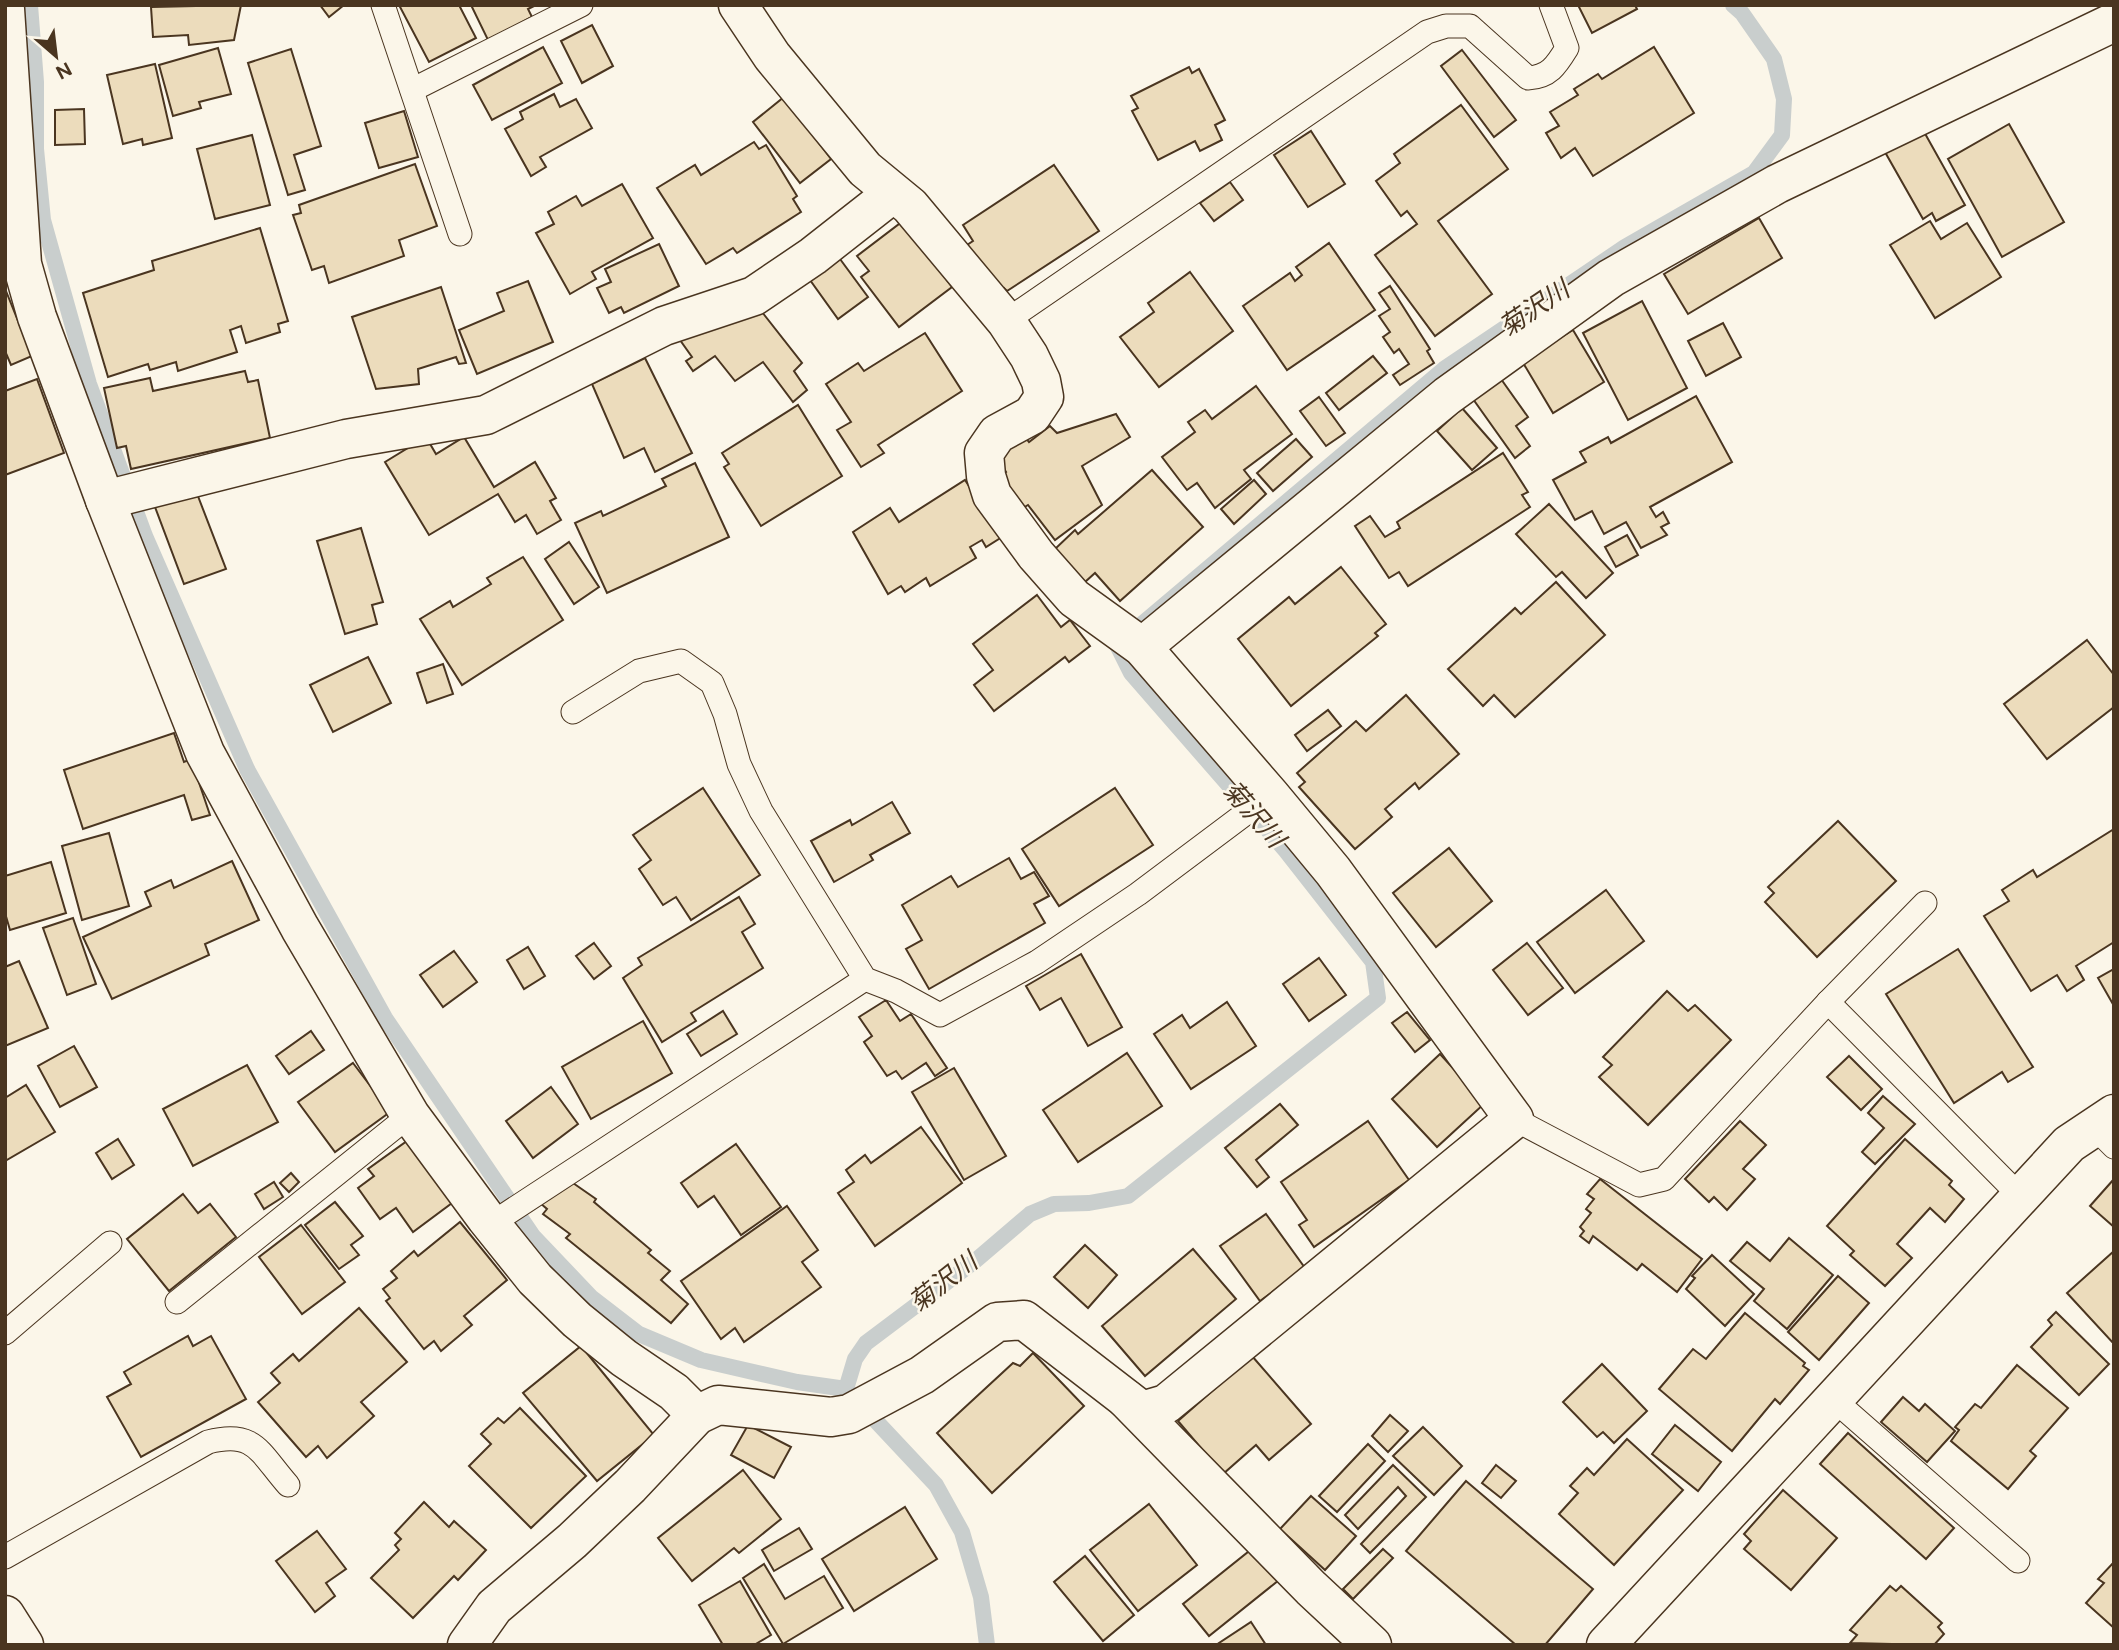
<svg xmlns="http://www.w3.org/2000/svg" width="2119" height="1650" font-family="Figtree,'Noto Sans JP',sans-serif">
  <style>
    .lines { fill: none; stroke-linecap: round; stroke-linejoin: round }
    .stream { stroke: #c9cecd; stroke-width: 16 }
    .building { fill: #ecdcbc; stroke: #4a3520; stroke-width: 2 }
    .service-casing { stroke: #4a3520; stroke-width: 25 }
    .minor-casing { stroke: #4a3520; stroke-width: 41 }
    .primary-casing { stroke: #4a3520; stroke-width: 41 }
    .service { stroke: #fbf6e9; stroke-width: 23 }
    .minor { stroke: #fbf6e9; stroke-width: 38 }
    .primary { stroke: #fbf6e9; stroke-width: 38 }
    .labels { text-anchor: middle; stroke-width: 5; stroke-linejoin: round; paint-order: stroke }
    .water-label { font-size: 26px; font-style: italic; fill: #4a3520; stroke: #fbf6e9 }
  </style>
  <rect width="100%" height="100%" fill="#fbf6e9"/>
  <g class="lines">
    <g class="stream">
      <polyline points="30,5 36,82 36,149 43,220 89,384 145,536 247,769 385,1018 533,1236 591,1297 639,1334 701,1360 797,1382 846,1389"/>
      <polyline points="987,1645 981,1597 962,1532 936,1485 846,1389 855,1359 866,1343 975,1261 1030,1214 1054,1204 1089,1203 1128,1196 1378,998 1373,962 1286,851 1131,673 1117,645 1444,369 1625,247 1754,173 1782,135 1784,99 1774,59 1742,13 1733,5"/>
    </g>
  </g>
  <g class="building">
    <polygon points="241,5 234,40 189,45 188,35 153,37 151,7"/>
    <polygon points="320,5 344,5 329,17"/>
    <polygon points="399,5 459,5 476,38 429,62"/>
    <polygon points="471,5 536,5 528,9 532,17 488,40"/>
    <polygon points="1578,5 1635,5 1637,9 1592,33"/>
    <polygon points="592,25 613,66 582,83 561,41"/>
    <polygon points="543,47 562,83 492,120 473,85"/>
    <polygon points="1654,47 1694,113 1593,176 1575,148 1561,158 1546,133 1559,126 1550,112 1578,95 1574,89 1598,74 1602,79"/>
    <polygon points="218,48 231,94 199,102 201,108 173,116 159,65"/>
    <polygon points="291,49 321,146 294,155 305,190 288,195 248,63"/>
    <polygon points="1462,50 1516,120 1494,137 1441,66"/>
    <polygon points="155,64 172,138 143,145 142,139 123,144 107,75"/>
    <polygon points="1189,67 1192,73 1199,69 1225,120 1215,125 1222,140 1200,151 1195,141 1158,160 1132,111 1138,108 1131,96"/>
    <polygon points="554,94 560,107 576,99 592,128 540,157 546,167 531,176 505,129 523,119 520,112"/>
    <polygon points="784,97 831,159 800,183 753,122"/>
    <polygon points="1461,105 1508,169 1438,221 1492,294 1435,336 1375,255 1417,224 1407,211 1401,216 1376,181 1400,163 1394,154"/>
    <polygon points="84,109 85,144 55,145 55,110"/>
    <polygon points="404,111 418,157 379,168 365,123"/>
    <polygon points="2009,124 2064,222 2002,257 1948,159"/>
    <polygon points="1923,130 1965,205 1936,221 1932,213 1923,219 1885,152"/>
    <polygon points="1311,131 1345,184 1308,207 1274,155"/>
    <polygon points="252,135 270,205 215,219 197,149"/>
    <polygon points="754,142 759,149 766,145 797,196 793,199 801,212 737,253 733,248 706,264 657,188 695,165 701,175"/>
    <polygon points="415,164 437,226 399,240 404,256 329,283 324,266 312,270 293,215 301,213 299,205"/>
    <polygon points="1054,165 1099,231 1007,291 1004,288 998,292 967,245 973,241 963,225"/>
    <polygon points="1230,182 1243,200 1214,221 1200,203"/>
    <polygon points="622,184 653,238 592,272 596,279 570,294 536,233 554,224 548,212 576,196 582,206"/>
    <polygon points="1759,218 1782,258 1688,314 1664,274"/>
    <polygon points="903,221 952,287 899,327 861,277 869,271 857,256"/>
    <polygon points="1930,221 1941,239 1967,223 2001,277 1935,318 1890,245"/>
    <polygon points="260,228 288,321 278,324 280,332 246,343 241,326 230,330 237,352 178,371 176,362 150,370 148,364 108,377 83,293 154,270 152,261"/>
    <polygon points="1329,243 1375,310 1287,370 1243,306 1290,273 1295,281 1302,275 1296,267"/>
    <polygon points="659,244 679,286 624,313 621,307 609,313 597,288 611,282 605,269"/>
    <polygon points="840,259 868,297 838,319 810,280"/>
    <polygon points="1190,272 1233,331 1159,387 1120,337 1154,312 1148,303"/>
    <polygon points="528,281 553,342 477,374 459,330 504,311 497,293"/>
    <polygon points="1390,286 1430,349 1427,351 1434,363 1400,385 1393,375 1409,364 1399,349 1394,353 1383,337 1390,332 1379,316 1390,309 1379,293"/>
    <polygon points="441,287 466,363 459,364 456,357 418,369 419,384 376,389 352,317"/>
    <polygon points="6,291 32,356 11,365 5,351"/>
    <polygon points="1642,301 1687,388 1628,420 1583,333"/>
    <polygon points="762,312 802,363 794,371 807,390 793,402 763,362 735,381 715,356 693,371 686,361 692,357 680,340"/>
    <polygon points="1723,323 1741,357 1706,376 1688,341"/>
    <polygon points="1573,330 1604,382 1553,413 1522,361"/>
    <polygon points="925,333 962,391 878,445 884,453 861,467 837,430 851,422 826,384 858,363 864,371"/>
    <polygon points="1373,356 1387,373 1339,410 1326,393"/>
    <polygon points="645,358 692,453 655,472 644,448 624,458 592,384"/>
    <polygon points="245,371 248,382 258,380 270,438 131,469 126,446 117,448 104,388 150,378 153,391"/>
    <polygon points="37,379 64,453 5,475 5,391"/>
    <polygon points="1501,379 1528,417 1516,426 1530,446 1515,458 1473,399"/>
    <polygon points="1256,386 1292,434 1244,470 1251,479 1215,508 1197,483 1187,490 1162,457 1195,432 1188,422 1205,410 1212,419"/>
    <polygon points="1696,396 1732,462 1650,507 1656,517 1663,512 1669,523 1661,527 1667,535 1641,548 1626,522 1604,534 1592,511 1575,520 1553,480 1586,462 1580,452 1608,437 1611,443"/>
    <polygon points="1319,397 1345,433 1326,446 1300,411"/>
    <polygon points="798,405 842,476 761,526 724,467 729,464 722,453"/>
    <polygon points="1462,408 1497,448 1472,470 1437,431"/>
    <polygon points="1116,414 1130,437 1082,466 1102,505 1055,540 1028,505 1023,508 1000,476 1006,472 997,458 1025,437 1029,442 1050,426 1057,433"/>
    <polygon points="426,437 436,454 464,437 494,487 535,462 556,498 550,501 561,520 537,534 526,515 515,522 498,494 429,535 385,462"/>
    <polygon points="1296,439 1312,457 1273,491 1257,473"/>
    <polygon points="1503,453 1528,492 1522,495 1530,507 1408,586 1399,572 1389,578 1355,526 1370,516 1385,537 1400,528 1397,522"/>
    <polygon points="695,463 729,537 607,593 575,523 601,511 603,516 666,486 662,479"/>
    <polygon points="1152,470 1203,527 1120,601 1095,573 1085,582 1055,549 1075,530 1078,534"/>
    <polygon points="965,480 1002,537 986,547 982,540 970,547 976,558 930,586 926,578 905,592 901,586 888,594 853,532 890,508 899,522"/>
    <polygon points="1254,480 1266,494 1234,524 1221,509"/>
    <polygon points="196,491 226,569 184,584 155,507"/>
    <polygon points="1549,504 1613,573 1586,598 1562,572 1556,577 1516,534"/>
    <polygon points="361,528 383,602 372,605 377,624 345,634 317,541"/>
    <polygon points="1627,535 1638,555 1616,567 1605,547"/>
    <polygon points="569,542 599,587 574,604 545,559"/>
    <polygon points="523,557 563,620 462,685 420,619 450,601 453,607 491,584 487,578"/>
    <polygon points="1341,567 1386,624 1375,633 1378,636 1291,706 1238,639 1289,597 1295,604"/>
    <polygon points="1556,582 1605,635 1515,717 1494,695 1483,706 1448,669 1515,608 1521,614"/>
    <polygon points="1037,595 1061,627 1070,620 1090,646 1069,662 1065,657 994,711 974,685 993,670 973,644"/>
    <polygon points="2087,640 2114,675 2114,707 2047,759 2004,704"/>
    <polygon points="368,657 391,703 333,732 310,685"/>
    <polygon points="443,664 453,694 427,703 417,673"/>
    <polygon points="1406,695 1459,754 1419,789 1415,783 1385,809 1392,817 1355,849 1299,787 1305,782 1297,773 1356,721 1366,731"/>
    <polygon points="1328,710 1341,726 1307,751 1295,735"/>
    <polygon points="174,733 184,762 191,759 210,815 192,820 184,795 83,829 64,770"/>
    <polygon points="703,788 760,875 691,920 676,897 663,905 639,869 651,860 633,835"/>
    <polygon points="1115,788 1153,845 1059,906 1022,849"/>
    <polygon points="892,802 910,833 870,855 873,860 834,882 811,841 850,820 852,825"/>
    <polygon points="1838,821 1896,881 1817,957 1765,902 1774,893 1768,887"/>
    <polygon points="2114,829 2114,942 2076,966 2084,980 2067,991 2057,975 2031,991 1984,916 2009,901 2002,890 2033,870 2037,877"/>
    <polygon points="109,833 129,906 82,920 62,846"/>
    <polygon points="1449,848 1492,901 1436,947 1393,893"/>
    <polygon points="1009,858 1021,879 1034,872 1049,896 1034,904 1045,923 929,989 906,949 922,940 902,905 951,876 958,887"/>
    <polygon points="232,861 259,920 205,944 209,955 112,999 83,937 151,906 145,892 171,880 174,888"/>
    <polygon points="51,862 66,913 10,930 5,913 5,876"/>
    <polygon points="1606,890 1644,941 1575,993 1537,942"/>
    <polygon points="739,897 755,924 742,932 763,968 691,1013 696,1021 662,1042 623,978 642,965 638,958"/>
    <polygon points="73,918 96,984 67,995 43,928"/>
    <polygon points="594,943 611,966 594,979 576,956"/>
    <polygon points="1527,943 1563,988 1528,1015 1493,970"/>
    <polygon points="528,947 545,976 524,989 507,960"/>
    <polygon points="1958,949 2033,1067 2008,1082 2002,1072 1954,1103 1886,994"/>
    <polygon points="454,951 477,982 443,1007 420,975"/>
    <polygon points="1081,954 1122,1027 1088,1046 1061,998 1040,1010 1026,986"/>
    <polygon points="1319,958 1346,995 1309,1021 1283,984"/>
    <polygon points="19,961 48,1028 5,1046 5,967"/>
    <polygon points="2114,969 2114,1006 2098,978"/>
    <polygon points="1667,991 1688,1011 1695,1005 1731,1040 1648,1125 1599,1077 1612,1065 1603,1057"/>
    <polygon points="886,1000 900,1021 911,1014 947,1068 935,1076 926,1063 902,1079 896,1071 887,1076 864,1042 872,1036 859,1017"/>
    <polygon points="1227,1002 1256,1046 1191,1089 1154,1034 1182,1015 1190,1028"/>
    <polygon points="723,1011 737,1034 701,1056 687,1034"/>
    <polygon points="1407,1012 1430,1040 1415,1052 1392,1023"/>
    <polygon points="643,1021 672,1073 591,1119 562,1067"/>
    <polygon points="311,1031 324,1050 289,1074 276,1056"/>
    <polygon points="74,1046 97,1087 60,1107 38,1066"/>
    <polygon points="1127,1053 1162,1106 1078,1162 1043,1110"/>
    <polygon points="1440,1054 1485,1103 1437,1147 1392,1099"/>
    <polygon points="1849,1056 1882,1089 1861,1110 1827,1077"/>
    <polygon points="353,1063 390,1112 335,1152 298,1102"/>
    <polygon points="247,1065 278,1122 193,1166 163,1109"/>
    <polygon points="954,1068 1006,1156 964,1180 912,1092"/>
    <polygon points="26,1085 55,1132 5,1161 5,1098"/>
    <polygon points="551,1087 578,1124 533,1158 506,1121"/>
    <polygon points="1883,1096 1915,1124 1875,1164 1862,1152 1884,1128 1868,1113"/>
    <polygon points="1280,1104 1298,1125 1256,1160 1269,1177 1257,1187 1225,1148"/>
    <polygon points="1368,1121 1409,1180 1314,1247 1299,1225 1307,1220 1281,1182"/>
    <polygon points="1740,1121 1766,1145 1743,1169 1755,1179 1727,1210 1714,1197 1709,1202 1685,1179"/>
    <polygon points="921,1127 962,1183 875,1246 838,1193 854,1182 846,1170 865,1155 871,1163"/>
    <polygon points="118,1139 134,1165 112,1179 96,1153"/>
    <polygon points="1905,1139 1952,1181 1949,1185 1964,1199 1945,1222 1930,1208 1897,1244 1912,1258 1885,1286 1850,1255 1854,1251 1827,1226"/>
    <polygon points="407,1141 452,1203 413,1232 396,1208 380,1219 358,1188 374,1176 368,1169"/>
    <polygon points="736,1144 781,1207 741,1235 714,1196 698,1207 681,1183"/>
    <polygon points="291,1173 299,1182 289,1192 280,1183"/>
    <polygon points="1600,1179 1702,1259 1677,1292 1642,1264 1637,1270 1593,1236 1589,1243 1580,1236 1584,1231 1580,1227 1591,1213 1586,1209 1594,1199 1587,1194"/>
    <polygon points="2114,1179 2114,1227 2090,1206"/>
    <polygon points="274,1182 283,1197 264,1209 255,1194"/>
    <polygon points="573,1183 596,1199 594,1202 651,1250 648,1253 670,1271 661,1280 688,1304 671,1323 566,1238 570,1234 543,1214 547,1209 540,1203"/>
    <polygon points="183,1194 198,1213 210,1204 236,1237 169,1291 127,1239"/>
    <polygon points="335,1202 363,1236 351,1245 359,1255 339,1269 305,1225"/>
    <polygon points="787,1206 818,1250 802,1262 821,1287 744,1342 735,1328 721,1339 681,1281"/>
    <polygon points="1266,1214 1305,1268 1260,1301 1220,1246"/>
    <polygon points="460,1222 507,1280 464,1316 472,1325 441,1351 434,1341 424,1349 386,1301 390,1298 383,1289 397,1278 391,1271 414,1251 418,1256"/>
    <polygon points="301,1225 345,1282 302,1314 259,1257"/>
    <polygon points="1789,1238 1833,1275 1787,1329 1754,1301 1764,1289 1730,1261 1747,1242 1770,1261"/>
    <polygon points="1085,1245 1117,1275 1088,1308 1054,1277"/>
    <polygon points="1193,1249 1236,1299 1145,1376 1102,1326"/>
    <polygon points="2114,1251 2114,1344 2067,1293"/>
    <polygon points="1712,1255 1754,1294 1725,1326 1686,1289 1695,1278 1692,1276"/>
    <polygon points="1838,1276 1869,1303 1819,1360 1788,1332"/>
    <polygon points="359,1308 407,1362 361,1402 374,1416 327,1458 318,1446 306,1457 258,1402 280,1383 271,1373 293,1354 299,1361"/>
    <polygon points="2056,1312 2109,1364 2079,1395 2031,1347 2052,1325 2048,1320"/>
    <polygon points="1745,1313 1805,1363 1803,1366 1809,1370 1780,1404 1775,1399 1732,1451 1659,1389 1693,1349 1706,1359"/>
    <polygon points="188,1336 193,1346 211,1336 246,1399 141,1457 107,1397 131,1384 124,1372"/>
    <polygon points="581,1346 654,1435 597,1481 523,1393"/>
    <polygon points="1033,1353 1084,1406 992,1493 937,1433 1013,1363 1020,1366"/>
    <polygon points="1252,1356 1311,1424 1269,1460 1256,1445 1223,1474 1178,1421"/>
    <polygon points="1602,1364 1647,1411 1614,1443 1603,1432 1597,1437 1563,1402"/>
    <polygon points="2017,1365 2068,1408 2030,1451 2036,1456 2008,1489 1951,1441 1959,1430 1955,1427 1975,1404 1981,1408"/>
    <polygon points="1903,1397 1919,1411 1925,1404 1955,1431 1927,1462 1881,1422"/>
    <polygon points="520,1408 586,1476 531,1528 469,1466 491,1444 481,1434 498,1418 504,1423"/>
    <polygon points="1390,1415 1408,1431 1388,1452 1372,1436"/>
    <polygon points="748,1425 791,1447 774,1478 731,1455"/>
    <polygon points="1675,1425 1721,1462 1698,1491 1652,1454"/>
    <polygon points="1423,1427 1462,1466 1434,1495 1393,1456"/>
    <polygon points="1848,1433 1954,1528 1926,1559 1820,1464"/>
    <polygon points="1627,1439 1683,1490 1614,1565 1559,1514 1578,1493 1570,1486 1587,1468 1594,1475"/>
    <polygon points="1368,1444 1385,1461 1337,1512 1319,1496"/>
    <polygon points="1393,1465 1426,1497 1370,1553 1361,1544 1406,1496 1398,1487 1358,1529 1345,1515"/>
    <polygon points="1496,1465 1516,1481 1501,1498 1482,1483"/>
    <polygon points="743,1470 781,1519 739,1553 734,1548 692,1581 658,1538"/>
    <polygon points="1466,1481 1593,1589 1545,1645 1516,1645 1406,1551"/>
    <polygon points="1783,1490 1837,1538 1791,1590 1744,1549 1751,1541 1744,1534"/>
    <polygon points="1311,1496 1356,1536 1325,1570 1280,1529"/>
    <polygon points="424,1502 449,1527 454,1521 486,1550 458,1580 454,1576 413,1618 371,1578 399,1550 395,1545 401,1539 395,1533"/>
    <polygon points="1149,1504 1197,1565 1138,1611 1090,1550"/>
    <polygon points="905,1507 937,1559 854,1611 822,1559"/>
    <polygon points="799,1528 812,1549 774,1571 762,1550"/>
    <polygon points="317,1531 346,1569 326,1583 335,1596 315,1612 276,1561"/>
    <polygon points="1253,1548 1279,1580 1209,1636 1183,1604"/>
    <polygon points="1383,1549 1393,1558 1353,1599 1343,1589"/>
    <polygon points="1085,1556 1134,1615 1103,1641 1054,1582"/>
    <polygon points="2114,1562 2114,1628 2086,1603 2104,1583 2098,1579"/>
    <polygon points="764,1564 785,1599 824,1576 843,1608 783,1644 743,1578"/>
    <polygon points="740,1581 771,1635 754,1645 723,1645 699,1605"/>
    <polygon points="1890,1586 1896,1591 1901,1586 1942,1623 1938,1627 1944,1634 1934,1645 1850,1643 1857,1635 1850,1630"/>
    <polygon points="1251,1622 1266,1645 1216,1645"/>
  </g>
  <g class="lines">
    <defs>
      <g id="service">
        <polyline points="383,5 460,234"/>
        <polyline points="412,90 581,5"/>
        <path d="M 1006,321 L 1427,32 L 1446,26 L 1470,26 L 1528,78 C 1549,77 1556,66 1567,48 L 1551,5"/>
        <polyline points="573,712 639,671 681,661 712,683 725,714 739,764 761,811 865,979 896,991 940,1015 1037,962 1138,894 1270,795"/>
        <polyline points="1828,1002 2021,1197"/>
        <polyline points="1514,1119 1639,1185 1664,1179 1828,1002 1925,903"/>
        <polyline points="2094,1127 2114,1147"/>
        <polyline points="491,1224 865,979"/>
        <polyline points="177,1302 410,1115"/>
        <polyline points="5,1333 110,1243"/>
        <polyline points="1833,1399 2018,1561"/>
        <path d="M 5,1557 L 208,1442 C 255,1430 259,1452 288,1485"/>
      </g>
      <g id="minor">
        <polyline points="5,9 22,264 37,317 105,500 205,753 300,928 410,1115 486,1218 535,1279 577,1320 624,1358 674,1392 697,1415"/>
        <polyline points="105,500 346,439 486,415 664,326 754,296 813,256 892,194"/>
        <polyline points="1142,647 1447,396 1611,278 1777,184 2114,22"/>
        <polyline points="1126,1399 1311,1588 1372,1645"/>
        <polyline points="467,1645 494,1607 572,1541 630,1486 697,1415 718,1405 831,1417 849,1414 922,1375 997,1322 1024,1320 1142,1411 1166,1404 1514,1119 1333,871 1270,795 1142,647 1074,598 1036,555 992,495 986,476 984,453 997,434 1032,415 1044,397 1041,381 1029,356 1006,321 910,206 865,169 772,56 738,5"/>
        <polyline points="1606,1645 2069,1144 2114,1114"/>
      </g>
      <polyline id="primary" points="5,1615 24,1645"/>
    </defs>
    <use href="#service" class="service-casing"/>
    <use href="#minor" class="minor-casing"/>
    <use href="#primary" class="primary-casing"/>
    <use href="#service" class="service"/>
    <use href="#minor" class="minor"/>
    <use href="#primary" class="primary"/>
  </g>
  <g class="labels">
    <g class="water-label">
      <text transform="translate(1534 308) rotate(-34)" y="9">菊沢川</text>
      <text transform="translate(1254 814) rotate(49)" y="9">菊沢川</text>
      <text transform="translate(943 1282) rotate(-38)" y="9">菊沢川</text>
    </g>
  </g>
  <rect width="2119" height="1650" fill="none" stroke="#4a3520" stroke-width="14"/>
  <g transform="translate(56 56) rotate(152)" stroke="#fbf6e9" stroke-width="5" paint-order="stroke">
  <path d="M0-5L12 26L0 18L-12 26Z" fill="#4a3520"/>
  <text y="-10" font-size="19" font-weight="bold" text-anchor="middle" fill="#4a3520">N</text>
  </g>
</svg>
